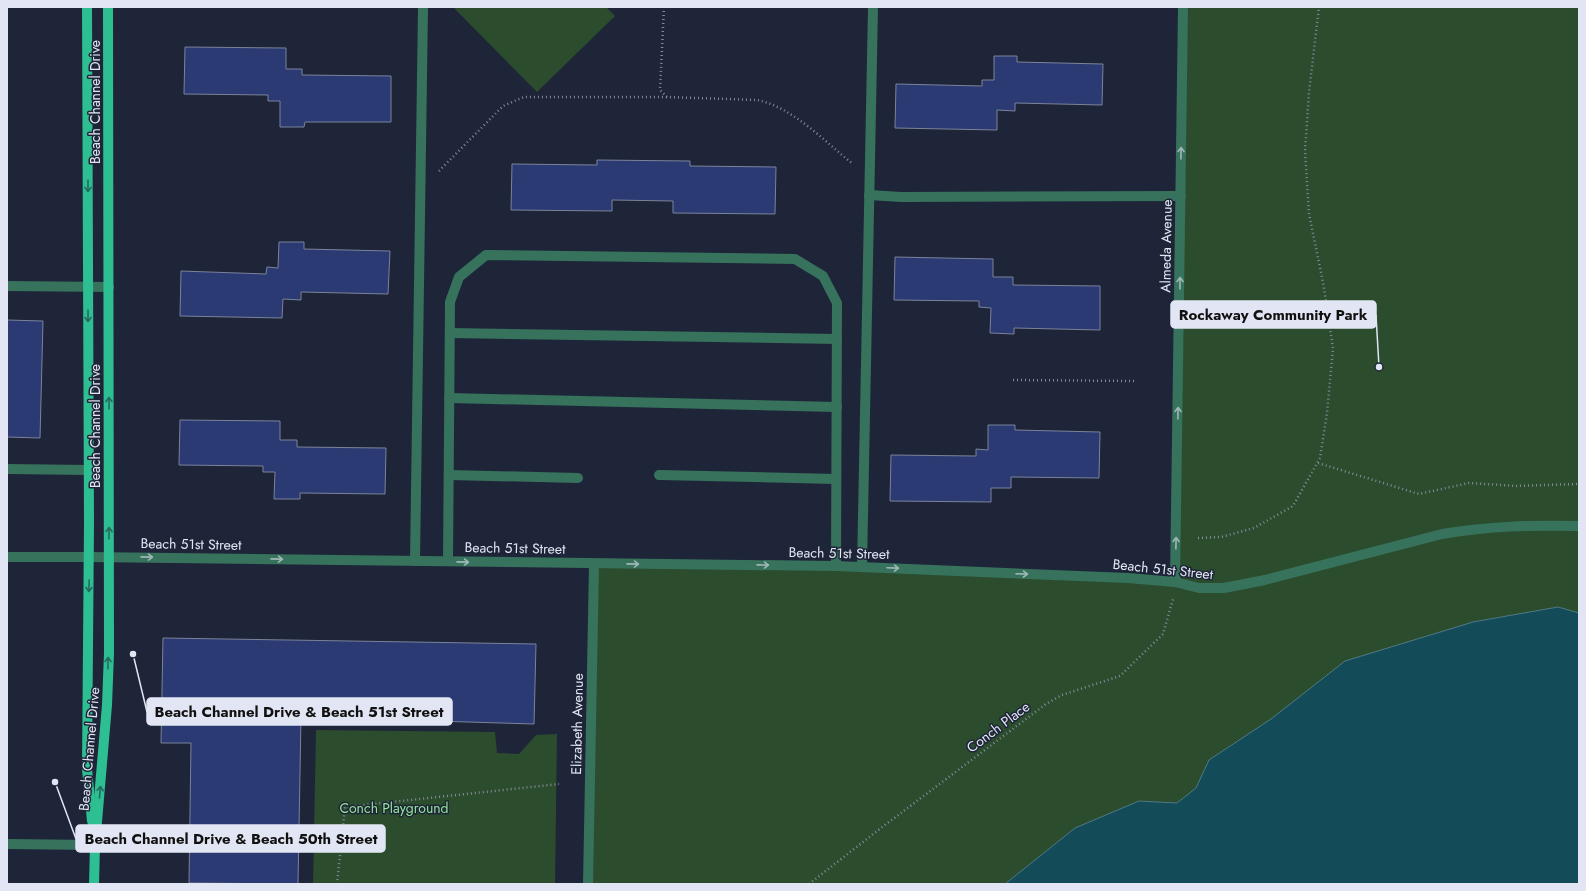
<svg xmlns="http://www.w3.org/2000/svg" width="1586" height="891" font-family="Jost,sans-serif">
  <style>
    .green { fill: #2b4d2e }
    .water { fill: #134c58; stroke: #517a87 }
    .building { fill: #2c3a73; stroke: #7b839b }
    .lines { fill: none; stroke-linecap: round; stroke-linejoin: round }
    .path { stroke: #858a9a; stroke-width: 2.5; stroke-dasharray: 1 3; stroke-linecap: butt }
    .lane { stroke: #37725c; stroke-width: 10 }
    .street { stroke: #37725c; stroke-width: 10 }
    .primary { stroke: #2dbe91; stroke-width: 10 }
    .oneway { stroke: #9eb8b7 }
    .oneway2 { stroke: #256a60 }
    .labels { text-anchor: middle; stroke-width: 3; stroke-linejoin: round; paint-order: stroke }
    .street-label { font-size: 14px; fill: #e2e6f4; stroke: #1e2538 }
    .park-label { font-size: 14px; fill: #94e49a; stroke: #1e2538 }
    .leader { fill: none; stroke: #e2e6f4; stroke-width: 1.5 }
    .callout-dot { fill: #e2e6f4; stroke: #1e2538; stroke-width: 1.5 }
    .callout { fill: #e2e6f4; stroke: #e2e6f4; stroke-width: 1.5 }
    .callout-label { font-size: 15px; text-anchor: middle; font-weight: bold; fill: #111 }
  </style>
  <rect width="100%" height="100%" fill="#1e2538"/>
  <g class="green">
    <polygon points="453,7 606,7 615,16 537,92"/>
    <polygon points="1183,7 1579,7 1579,613 1558,607 1473,622 1345,661 1271,719 1209,760 1196,788 1177,803 1139,801 1075,828 1005,884 588,884 594,564 836,566 1175,582"/>
    <polygon points="316,730 495,732 497,753 519,754 536,735 557,734 555,884 313,884"/>
  </g>
  <polygon class="water" points="1558,607 1579,613 1579,884 1005,884 1075,828 1139,801 1177,803 1196,788 1209,760 1271,719 1345,661 1473,622"/>
  <g class="building">
    <polygon points="185,47 286,48 286,69 302,69 302,75 391,76 391,122 305,122 304,127 280,127 280,101 268,101 268,95 184,94"/>
    <polygon points="994,56 1017,56 1017,62 1103,64 1102,105 1015,103 1015,111 997,110 997,130 895,128 896,84 982,86 982,80 994,80"/>
    <polygon points="597,160 690,161 690,166 776,167 775,214 673,213 673,201 612,200 612,211 511,210 512,164 597,165"/>
    <polygon points="279,242 304,242 304,249 390,251 388,294 301,292 301,300 283,299 282,318 180,316 181,271 266,274 267,267 278,268"/>
    <polygon points="895,257 993,259 993,277 1013,277 1013,285 1100,286 1100,330 1014,328 1014,334 990,333 991,308 979,307 979,301 894,300"/>
    <polygon points="7,320 43,321 40,438 7,437"/>
    <polygon points="180,420 280,421 280,440 297,440 297,447 386,448 385,494 300,493 300,499 274,499 275,472 263,472 263,466 179,465"/>
    <polygon points="988,425 1015,425 1015,430 1100,432 1099,478 1011,477 1011,488 991,488 991,502 890,501 891,455 976,456 976,449 988,450"/>
    <polygon points="163,638 536,644 534,724 301,717 298,884 189,883 191,743 161,743"/>
  </g>
  <g class="lines">
    <g class="path">
      <path d="M 664,7 L 660,90 L 667,97 L 757,100 C 793,107 825,142 853,164"/>
      <polyline points="439,171 503,106 524,97 667,97"/>
      <polyline points="1013,380 1135,381"/>
      <polyline points="1318,463 1419,494 1469,483 1515,486 1579,484"/>
      <polyline points="1198,538 1221,537 1254,528 1293,506 1320,458 1327,413 1333,348 1323,282 1309,214 1305,151 1309,92 1319,7"/>
      <polyline points="337,884 345,807 559,784"/>
      <polyline points="809,884 881,828 1046,704 1062,695 1120,676 1163,634 1173,599"/>
    </g>
    <g class="lane">
      <polyline points="869,195 901,197 1181,196"/>
      <polyline points="450,333 837,339"/>
      <polyline points="449,398 837,407"/>
      <polyline points="7,469 89,470"/>
      <polyline points="449,475 578,478"/>
      <polyline points="659,475 836,479"/>
      <polyline points="7,557 89,557"/>
      <polyline points="415,561 423,7"/>
      <polyline points="448,561 450,302 459,277 486,255 795,259 823,276 837,303 836,566"/>
      <polyline points="862,567 873,7"/>
    </g>
    <g class="street">
      <polyline points="7,286 109,287"/>
      <path d="M 89,557 L 836,566 L 1128,578 L 1175,582 L 1199,588 L 1224,588 L 1265,580 L 1442,534 C 1490,526 1531,525 1579,526"/>
      <polyline points="1175,582 1183,7"/>
      <polyline points="7,844 95,845"/>
      <polyline points="588,884 594,564"/>
    </g>
    <g class="primary">
      <polyline points="87,7 89,523 87,769 92,821"/>
      <polyline points="94,884 95,845 107,705 109,653 108,7"/>
    </g>
  </g>
  <defs><path id="oneway-shaft" d="M-6 0H5M1.5-3L5.5 0L1.5 3" fill="none" stroke-width="1.6" stroke-linecap="round" stroke-linejoin="round"/></defs>
  <g class="oneway">
    <use href="#oneway-shaft" transform="translate(1181 153) rotate(-89)"/>
    <use href="#oneway-shaft" transform="translate(1180 283) rotate(-89)"/>
    <use href="#oneway-shaft" transform="translate(1178 413) rotate(-89)"/>
    <use href="#oneway-shaft" transform="translate(1176 543) rotate(-89)"/>
    <use href="#oneway-shaft" transform="translate(147 557) rotate(1)"/>
    <use href="#oneway-shaft" transform="translate(277 559) rotate(1)"/>
    <use href="#oneway-shaft" transform="translate(463 562) rotate(1)"/>
    <use href="#oneway-shaft" transform="translate(633 564) rotate(1)"/>
    <use href="#oneway-shaft" transform="translate(763 565) rotate(1)"/>
    <use href="#oneway-shaft" transform="translate(893 568) rotate(2)"/>
    <use href="#oneway-shaft" transform="translate(1022 574) rotate(2)"/>
  </g>
  <g class="oneway2">
    <use href="#oneway-shaft" transform="translate(88 186) rotate(90)"/>
    <use href="#oneway-shaft" transform="translate(88 316) rotate(90)"/>
    <use href="#oneway-shaft" transform="translate(109 403) rotate(-90)"/>
    <use href="#oneway-shaft" transform="translate(109 533) rotate(-89)"/>
    <use href="#oneway-shaft" transform="translate(89 586) rotate(91)"/>
    <use href="#oneway-shaft" transform="translate(108 663) rotate(-89)"/>
    <use href="#oneway-shaft" transform="translate(100 792) rotate(-85)"/>
  </g>
  <g class="labels">
    <g class="street-label">
      <text transform="translate(95 102) rotate(-90)" y="5">Beach Channel Drive</text>
      <text transform="translate(1166 246) rotate(-89)" y="5">Almeda Avenue</text>
      <text transform="translate(95 426) rotate(-90)" y="5">Beach Channel Drive</text>
      <text transform="translate(191 544) rotate(1)" y="5">Beach 51st Street</text>
      <text transform="translate(515 548) rotate(1)" y="5">Beach 51st Street</text>
      <text transform="translate(839 553) rotate(1)" y="5">Beach 51st Street</text>
      <text transform="translate(1163 569) rotate(6)" y="5">Beach 51st Street</text>
      <text transform="translate(577 724) rotate(-89)" y="5">Elizabeth Avenue</text>
      <text transform="translate(998 727) rotate(-37)" y="5">Conch Place</text>
      <text transform="translate(89 749) rotate(-85)" y="5">Beach Channel Drive</text>
    </g>
    <g class="park-label">
      <text x="394" y="813">Conch Playground</text>
    </g>
  </g>
  <path class="leader" d="M1379 367L1376 315M133 654L147 712M55 782L76 839"/>
  <g class="callout-dot">
    <circle cx="1379" cy="367" r="4"/>
    <circle cx="133" cy="654" r="4"/>
    <circle cx="55" cy="782" r="4"/>
  </g>
  <g class="callout">
    <rect x="1171" y="301" width="205" height="27" rx="4"/>
    <rect x="147" y="698" width="305" height="27" rx="4"/>
    <rect x="76" y="825" width="309" height="27" rx="4"/>
  </g>
  <g class="callout-label">
    <text x="1273" y="320">Rockaway Community Park</text>
    <text x="299" y="717">Beach Channel Drive &amp; Beach 51st Street</text>
    <text x="231" y="844">Beach Channel Drive &amp; Beach 50th Street</text>
  </g>
  <rect width="1586" height="891" fill="none" stroke="#e2e6f4" stroke-width="16"/>
</svg>
